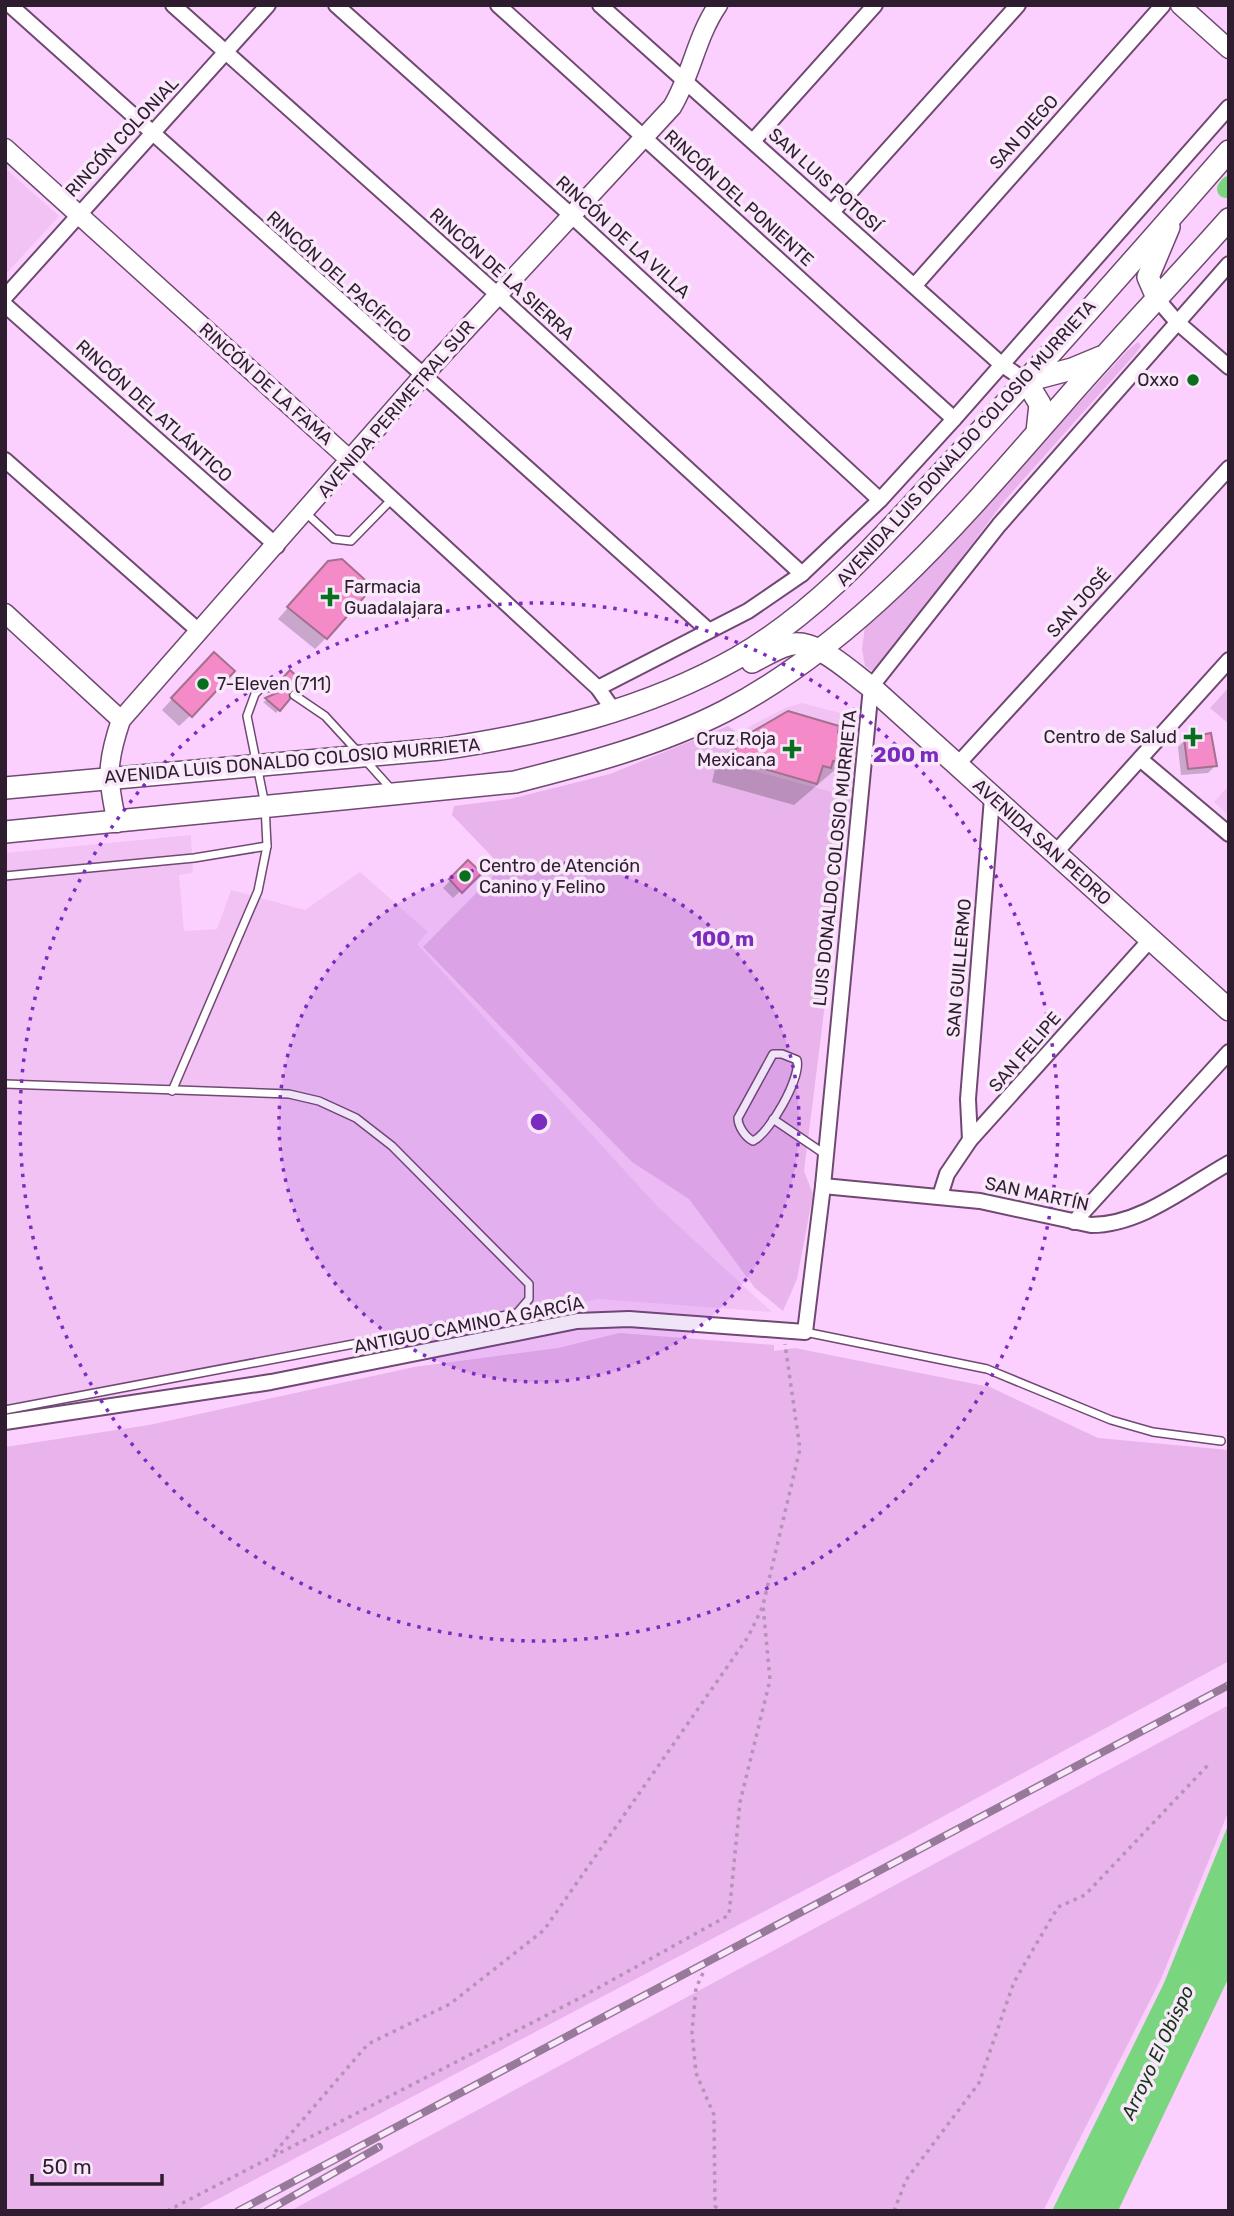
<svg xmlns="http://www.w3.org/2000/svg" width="1234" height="2216" font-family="Rubik,sans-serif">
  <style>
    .built { fill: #f3c2f5 }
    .green { fill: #e9b3ec }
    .water { fill: #7ad57f }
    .shadow { fill: #0003 }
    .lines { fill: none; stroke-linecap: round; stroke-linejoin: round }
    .canal { stroke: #7ad57f; stroke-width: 18 }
    .building { fill: #f48ac8; stroke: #a4708d; stroke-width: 2 }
    .service-casing { stroke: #6f4971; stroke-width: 10 }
    .minor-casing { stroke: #6f4971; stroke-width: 18 }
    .tertiary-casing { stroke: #6f4971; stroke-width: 21 }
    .secondary-casing { stroke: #6f4971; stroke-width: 24 }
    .path { stroke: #b593b7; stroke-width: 3.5; stroke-dasharray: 3.5 5; stroke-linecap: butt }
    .service { stroke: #fff; stroke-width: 7 }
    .minor { stroke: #fff; stroke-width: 14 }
    .tertiary { stroke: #fff; stroke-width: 18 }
    .secondary { stroke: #fff; stroke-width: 21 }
    .rail-casing { stroke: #977999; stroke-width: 8 }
    .rail { stroke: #f9e8fa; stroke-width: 5; stroke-dasharray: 16; stroke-linecap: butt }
    .ring { fill: none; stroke: #7b2cbf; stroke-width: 3.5; stroke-dasharray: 3.5 7 }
    .poi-dot { fill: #096f1e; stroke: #f9e8fa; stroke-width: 2.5 }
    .labels { text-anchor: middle; stroke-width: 7; stroke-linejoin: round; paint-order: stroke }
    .street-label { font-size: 18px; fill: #2d1d2e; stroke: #f9e8fa }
    .poi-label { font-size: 18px; fill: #2d1d2e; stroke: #f9e8fa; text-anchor: end }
    .water-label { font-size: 19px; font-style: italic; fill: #133716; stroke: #f9e8fa }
    .centre { fill: #7b2cbf; stroke: #f9e8fa; stroke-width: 3.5 }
    .ring-label { font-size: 21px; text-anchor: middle; font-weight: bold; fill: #7b2cbf; stroke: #f9e8fa; stroke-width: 7; stroke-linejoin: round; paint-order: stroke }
  </style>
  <rect width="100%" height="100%" fill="#fcd0fe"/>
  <g class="built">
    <polygon points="5,168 59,216 5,275"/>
    <polygon points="802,703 856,717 851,797 725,763 733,735 785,708"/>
    <polygon points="1229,785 1229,816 1214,802"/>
    <polygon points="191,835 193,873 179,875 184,931 217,929 231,890 305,910 360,872 428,932 417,944 658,1207 772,1312 599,1299 5,1417 5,853"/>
  </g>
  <g class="green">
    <polygon points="1138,342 1141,346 1135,354 1005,500 882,664 872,671 865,666 862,649 865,627 948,546 1128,350"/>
    <polygon points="1229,687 1229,724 1210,708"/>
    <polygon points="728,726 735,731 725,763 851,797 804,1171 813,1194 797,1279 783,1311 755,1288 689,1199 632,1162 423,947 502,867 452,815 454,806 510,799 610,774"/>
    <polygon points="619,1333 774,1345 774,1351 795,1348 990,1387 1098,1438 1229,1450 1229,1661 898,1841 195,2211 5,2211 5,1447 149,1425 414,1367 558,1348"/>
    <polygon points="1229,1705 1229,1810 1161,1979 1043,2211 290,2211"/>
  </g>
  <polygon class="water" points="1229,1823 1229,1977 1118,2211 1052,2211 1164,1983"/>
  <g class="shadow">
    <polygon points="317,575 326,638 315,649 278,619"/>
    <polygon points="203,665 190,716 179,726 162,710"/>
    <polygon points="290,673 302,683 293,693 288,693 288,699 276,713 263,702 277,695 277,687"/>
    <polygon points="1185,740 1215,766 1208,773 1181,775 1178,747"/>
    <polygon points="739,741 843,763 794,805 712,782 716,764"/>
    <polygon points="468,862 480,873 453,898 443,888"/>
  </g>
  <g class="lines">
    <polyline class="canal" points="1226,189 1229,185"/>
  </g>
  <g class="building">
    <polygon points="342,559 373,587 327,639 287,607 328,561"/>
    <polygon points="214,652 235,671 192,717 171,698"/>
    <polygon points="290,670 304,683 298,690 289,691 290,699 280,711 265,698 279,692 279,682"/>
    <polygon points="788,711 839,726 838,732 849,734 845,763 833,761 831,768 823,766 817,784 733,760 738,740"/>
    <polygon points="1211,733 1217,766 1188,769 1184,738"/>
    <polygon points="468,860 482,873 462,893 449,879"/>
  </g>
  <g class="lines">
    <defs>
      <g id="service">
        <polyline points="306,513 334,539 351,541 392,499"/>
        <polyline points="294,695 325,716 358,752"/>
        <polyline points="366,761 393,791"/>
        <polyline points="5,876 194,858 267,846"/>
        <path d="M 773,1054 L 782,1054 L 797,1060 C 801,1078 770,1133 753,1141 C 745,1137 738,1126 738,1118 Z"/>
        <polyline points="5,1084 289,1094 319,1101 356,1118 392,1146 529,1284 529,1299 517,1313 5,1410"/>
        <polyline points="172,1091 258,891 267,846 265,805 247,716 255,694 261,688 275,687"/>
        <polyline points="773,1119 826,1155"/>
        <polyline points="805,1332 987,1369 1111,1420 1153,1432 1221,1441"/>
      </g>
      <g id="minor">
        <polyline points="10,5 708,630"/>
        <polyline points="173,5 498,295 802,574"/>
        <polyline points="336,5 572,216 880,500"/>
        <polyline points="498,5 954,419"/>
        <polyline points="600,5 1001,364 1026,381"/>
        <polyline points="753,141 875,5"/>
        <polyline points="832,212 1018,5"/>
        <polyline points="915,285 1163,5"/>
        <polyline points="5,297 268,5"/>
        <polyline points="1158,300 1177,322 1229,367"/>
        <polyline points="5,305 277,546"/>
        <polyline points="349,459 598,688 614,711"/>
        <polyline points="5,460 200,632"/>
        <polyline points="598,688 748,611 802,574 880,500 954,419 1229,107"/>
        <polyline points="1140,759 1229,834"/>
        <polyline points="957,765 1229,468"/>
        <polyline points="1055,853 1229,660"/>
        <polyline points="970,1140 968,1099 992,798"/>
        <path d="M 823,1186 L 980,1201 L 1091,1225 C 1141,1225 1186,1187 1229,1163"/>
        <polyline points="940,1196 947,1174 970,1140 1150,940"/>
        <polyline points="1074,1222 1229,1052"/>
        <polyline points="5,1422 271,1382 577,1321 629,1319 805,1332 823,1186 871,687 999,525 1229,264"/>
      </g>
      <g id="tertiary">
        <polyline points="1180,5 1229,49"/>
        <polyline points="5,148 349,459"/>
        <polyline points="5,613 121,720"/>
        <path d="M 117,823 C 107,779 106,764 121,720 L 422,377 L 672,107 C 692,74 696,37 718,5"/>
      </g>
      <g id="secondary">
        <polyline points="1158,300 1148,277 1169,227"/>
        <polyline points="1037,432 1040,404 1026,381 1072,369 1101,357"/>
        <path d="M 752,662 C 764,656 776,648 788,645 C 816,637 851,673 871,687 L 1229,1010"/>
        <path d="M 5,788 L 441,749 C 544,734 645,710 737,658 C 822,609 885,534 951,463 C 1046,361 1137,256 1229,151"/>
        <path d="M 5,832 L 515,782 C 586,764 659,745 725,711 C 861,640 963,517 1063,403 C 1117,341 1174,281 1229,219"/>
      </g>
    </defs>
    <use href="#service" class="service-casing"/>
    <use href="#minor" class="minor-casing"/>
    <use href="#tertiary" class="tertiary-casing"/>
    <use href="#secondary" class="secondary-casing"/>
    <g class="path">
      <polyline points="703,1973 696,1988 692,2032 696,2073 714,2115 715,2206 719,2211"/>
      <polyline points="275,2152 368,2044 450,2004 544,1930 748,1637 763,1606"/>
      <polyline points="167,2211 580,1998 729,1915 740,1802 770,1680 763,1605 800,1449 785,1344"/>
      <polyline points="894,2211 906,2180 979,2083 1014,1982 1058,1907 1085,1895 1209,1764"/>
    </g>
    <use href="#service" class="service"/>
    <use href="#minor" class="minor"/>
    <use href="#tertiary" class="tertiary"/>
    <use href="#secondary" class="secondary"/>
    <defs>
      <g id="rail">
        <polyline points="238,2211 1229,1685"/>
        <polyline points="267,2211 379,2147"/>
      </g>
    </defs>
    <use href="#rail" class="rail-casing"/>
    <use href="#rail" class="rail"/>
  </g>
  <circle cx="539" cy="1122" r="260" fill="#7b2cbf" fill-opacity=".12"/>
  <g class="ring">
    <circle cx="539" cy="1122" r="260"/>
    <circle cx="539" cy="1122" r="519"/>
  </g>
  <g class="poi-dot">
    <circle cx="1193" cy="380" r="7"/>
    <path d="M326.5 586.5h7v7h7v7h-7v7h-7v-7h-7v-7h7z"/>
    <circle cx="203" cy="684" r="7"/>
    <path d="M1189.5 726.5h7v7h7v7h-7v7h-7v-7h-7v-7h7z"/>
    <path d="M788.5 738.5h7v7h7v7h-7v7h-7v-7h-7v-7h7z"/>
    <circle cx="465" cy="876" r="7"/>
  </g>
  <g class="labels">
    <g class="street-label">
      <text transform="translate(1024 132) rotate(-48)" y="6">SAN DIEGO</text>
      <text transform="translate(122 137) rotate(-47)" y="6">RINCÓN COLONIAL</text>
      <text transform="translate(825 180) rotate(42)" y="6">SAN LUIS POTOSÍ</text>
      <text transform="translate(739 198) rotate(42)" y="6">RINCÓN DEL PONIENTE</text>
      <text transform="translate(623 237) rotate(42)" y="6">RINCÓN DE LA VILLA</text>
      <text transform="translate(502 274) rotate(42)" y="6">RINCÓN DE LA SIERRA</text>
      <text transform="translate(339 277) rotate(42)" y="6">RINCÓN DEL PACÍFICO</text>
      <text transform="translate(266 384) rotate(42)" y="6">RINCÓN DE LA FAMA</text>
      <text transform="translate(396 409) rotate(-49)" y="6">AVENIDA PERIMETRAL SUR</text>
      <text transform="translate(154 411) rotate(42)" y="6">RINCÓN DEL ATLÁNTICO</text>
      <text transform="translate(966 443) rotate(-48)" y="6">AVENIDA LUIS DONALDO COLOSIO MURRIETA</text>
      <text transform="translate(1079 603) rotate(-48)" y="6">SAN JOSÉ</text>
      <text transform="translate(292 761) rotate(-5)" y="6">AVENIDA LUIS DONALDO COLOSIO MURRIETA</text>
      <text transform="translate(1042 842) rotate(42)" y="6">AVENIDA SAN PEDRO</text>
      <text transform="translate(835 858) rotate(-84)" y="6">LUIS DONALDO COLOSIO MURRIETA</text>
      <text transform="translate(959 968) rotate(-85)" y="6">SAN GUILLERMO</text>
      <text transform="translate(1025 1052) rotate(-49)" y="6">SAN FELIPE</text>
      <text transform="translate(1037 1194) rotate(12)" y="6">SAN MARTÍN</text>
      <text transform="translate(469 1325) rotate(-11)" y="6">ANTIGUO CAMINO A GARCÍA</text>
    </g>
    <g class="poi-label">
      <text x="1179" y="386">Oxxo</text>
      <text x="344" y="593" text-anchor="start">Farmacia<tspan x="344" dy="21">Guadalajara</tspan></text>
      <text x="217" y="690" text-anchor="start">7-Eleven (711)</text>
      <text x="1177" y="743">Centro de Salud</text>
      <text x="776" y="745">Cruz Roja<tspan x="776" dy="21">Mexicana</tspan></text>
      <text x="479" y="872" text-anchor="start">Centro de Atención<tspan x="479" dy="21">Canino y Felino</tspan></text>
    </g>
    <g class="water-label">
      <text transform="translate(1157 2052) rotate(-65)" y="7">Arroyo El Obispo</text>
    </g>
  </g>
  <circle cx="539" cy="1122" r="10" class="centre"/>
  <g class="ring-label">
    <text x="906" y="762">200 m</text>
    <text x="723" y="946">100 m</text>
  </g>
  <rect width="1234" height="2216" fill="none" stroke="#2d1d2e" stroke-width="14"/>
  <path d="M32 2174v10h130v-10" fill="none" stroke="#2d1d2e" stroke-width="3.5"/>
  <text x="42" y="2174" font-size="21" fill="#2d1d2e" stroke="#f9e8fa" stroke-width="5" paint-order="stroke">50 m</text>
</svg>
